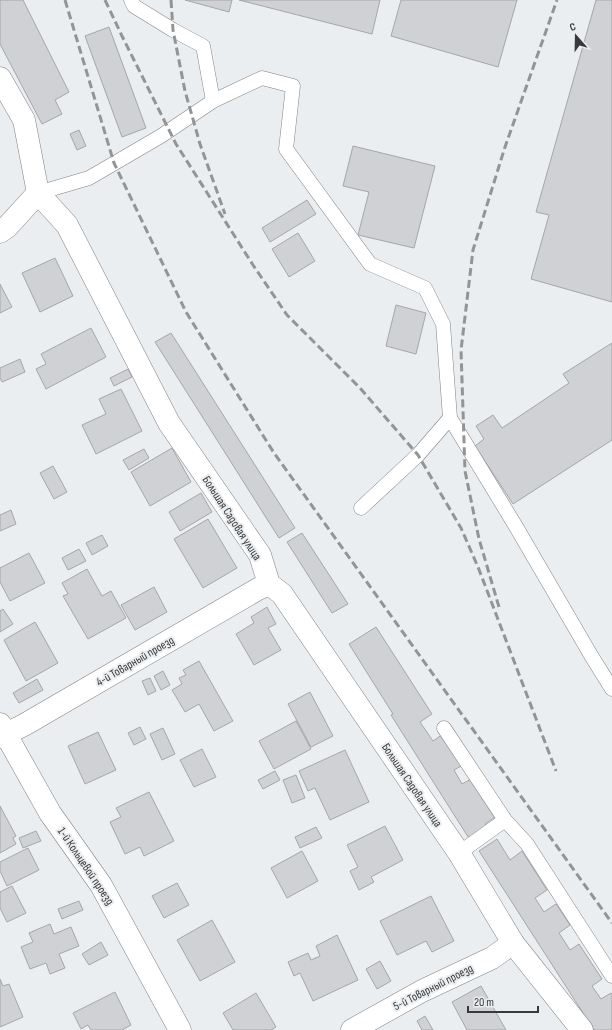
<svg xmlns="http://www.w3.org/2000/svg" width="612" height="1030" font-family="'Sofia Sans Condensed',sans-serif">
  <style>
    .building { fill: #d0d1d4; stroke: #a6a6a9 }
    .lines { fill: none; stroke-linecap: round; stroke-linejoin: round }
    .service-casing { stroke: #818385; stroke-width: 15 }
    .minor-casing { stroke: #818385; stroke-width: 23 }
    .service { stroke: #fff; stroke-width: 14 }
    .minor { stroke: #fff; stroke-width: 22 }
    .rail { stroke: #929495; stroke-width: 3; stroke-dasharray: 8 4; stroke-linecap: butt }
    .labels { text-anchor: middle; stroke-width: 4; stroke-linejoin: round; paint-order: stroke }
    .street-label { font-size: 12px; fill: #38393a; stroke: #ebeef0 }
  </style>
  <rect width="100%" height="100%" fill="#ebeef0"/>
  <g class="building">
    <polygon points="0,0 23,0 69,92 55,100 62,114 42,124 0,44"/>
    <polygon points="185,0 232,0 229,12"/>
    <polygon points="239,0 380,0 372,34"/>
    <polygon points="401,0 517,0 498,67 391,36"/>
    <polygon points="596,0 612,0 612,302 531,279 549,215 536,212"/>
    <polygon points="109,27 146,128 122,137 85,36"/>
    <polygon points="79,130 86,146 77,150 70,134"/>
    <polygon points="353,146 435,166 414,248 358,235 369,192 343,186"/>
    <polygon points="307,200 316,214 270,242 262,228"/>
    <polygon points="298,233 315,261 289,277 272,249"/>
    <polygon points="55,258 73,296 40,312 22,273"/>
    <polygon points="0,284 12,307 0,313"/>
    <polygon points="396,305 426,313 416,354 386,346"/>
    <polygon points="91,328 106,357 46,389 36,369 46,364 41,354"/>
    <polygon points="171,333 295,528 279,538 155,342"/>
    <polygon points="612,343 612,440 513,504 475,446 484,439 476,426 493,415 502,428 569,383 563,374"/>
    <polygon points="20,359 25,372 2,382 0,378 0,368"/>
    <polygon points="128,369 132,377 114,386 110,378"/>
    <polygon points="121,389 142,431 96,454 82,425 106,414 99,399"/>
    <polygon points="172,448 191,482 150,506 131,472"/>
    <polygon points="144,449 149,458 129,470 123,460"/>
    <polygon points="53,466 67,492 54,499 40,473"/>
    <polygon points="201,493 212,512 180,531 169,512"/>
    <polygon points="11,510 16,524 0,531 0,515"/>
    <polygon points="208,519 237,568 203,588 174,539"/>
    <polygon points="302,533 348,604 332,613 287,542"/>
    <polygon points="102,535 108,546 92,555 86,543"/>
    <polygon points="79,549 86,561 68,570 62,558"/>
    <polygon points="29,553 45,583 10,601 0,582 0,568"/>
    <polygon points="87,569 102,596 111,591 126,618 88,639 63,596 68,594 62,583"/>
    <polygon points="154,587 167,612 135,630 121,605"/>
    <polygon points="267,607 276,624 268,628 281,650 254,665 236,634 254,623 251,617"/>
    <polygon points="3,609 13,624 0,632 0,611"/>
    <polygon points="35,622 58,663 26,681 4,640"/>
    <polygon points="376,627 432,714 420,722 433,741 443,734 463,765 454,770 462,784 471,779 495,817 485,824 488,828 470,840 391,715 393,714 349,644"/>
    <polygon points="199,661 233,721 214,731 199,704 185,712 172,690 182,684 179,678 186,675 183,670"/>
    <polygon points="163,671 170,685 161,690 154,676"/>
    <polygon points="150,678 156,691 148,695 142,681"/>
    <polygon points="37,679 43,690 19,703 13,693"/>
    <polygon points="310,692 333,736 311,747 288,704"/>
    <polygon points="296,721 311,749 274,769 259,741"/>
    <polygon points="140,727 146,739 134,745 128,733"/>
    <polygon points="163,728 175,754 162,760 150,734"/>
    <polygon points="98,732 116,770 85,784 68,746"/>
    <polygon points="202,749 216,777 194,787 180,760"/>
    <polygon points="345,750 369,802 330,820 315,788 308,791 299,771"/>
    <polygon points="275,771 280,780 263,789 258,780"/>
    <polygon points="296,775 305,798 292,803 283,780"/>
    <polygon points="149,792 174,841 144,856 140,847 125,854 110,822 121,817 116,808"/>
    <polygon points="0,806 16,836 13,838 16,844 0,853"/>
    <polygon points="385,826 403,860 371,877 374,882 359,890 350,871 358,867 347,845"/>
    <polygon points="316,827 322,838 300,848 295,837"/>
    <polygon points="36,831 41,841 23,848 19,838"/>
    <polygon points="497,839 510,860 522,851 547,890 535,898 544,912 556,904 570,925 559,933 570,950 579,944 602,979 592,986 601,999 611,993 612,994 612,1030 594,1030 479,851"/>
    <polygon points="28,848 39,870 7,886 0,871 0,862"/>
    <polygon points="302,851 318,881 287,898 271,868"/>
    <polygon points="177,883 189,905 164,918 152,896"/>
    <polygon points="12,886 26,913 7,922 0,908 0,892"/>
    <polygon points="431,896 454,941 432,952 426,941 397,955 380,921"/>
    <polygon points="79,901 83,910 62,919 58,909"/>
    <polygon points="212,920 235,962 200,981 177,940"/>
    <polygon points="50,924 54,934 71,927 79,946 59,954 65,968 50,974 46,963 30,969 21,947 33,942 29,933"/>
    <polygon points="337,935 358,980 313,1001 300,973 294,976 288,962 308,953 311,960 320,956 316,946"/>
    <polygon points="101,942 108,955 89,965 82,954"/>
    <polygon points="380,961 391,981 377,989 366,969"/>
    <polygon points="0,979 3,986 9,984 23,1017 0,1027"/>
    <polygon points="481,986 506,1030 467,1030 452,1002"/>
    <polygon points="115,992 131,1025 122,1030 91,1030 88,1025 81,1029 73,1013"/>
    <polygon points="256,993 276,1027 271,1030 233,1030 223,1013"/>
    <polygon points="425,1016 433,1030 422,1030 417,1021"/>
  </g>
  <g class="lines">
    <defs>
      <g id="service">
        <polyline points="131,0 134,6 173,30 203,46 213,101"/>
        <polyline points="38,193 89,178 161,136 213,101 262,78 293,86 286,149 370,264 425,288 443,324 450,418 515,525 592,657 612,689"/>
        <polyline points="361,508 418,455 450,418"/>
        <polyline points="444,728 505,820 527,844 612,976"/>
        <polyline points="459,853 505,820"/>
      </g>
      <g id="minor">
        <polyline points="0,78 24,120 38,193 67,225 169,423 260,555 269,584 282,594 459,853 513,943 582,1030"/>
        <polyline points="0,232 7,227 38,193"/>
        <polyline points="0,724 50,813 101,885 180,1030"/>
        <polyline points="0,737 24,725 258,589 269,584"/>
        <polyline points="352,1030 422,991 492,958 513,943"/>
      </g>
    </defs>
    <use href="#service" class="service-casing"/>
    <use href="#minor" class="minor-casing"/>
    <use href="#service" class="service"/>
    <use href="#minor" class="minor"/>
    <g class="rail">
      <polyline points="65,0 114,163 186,312 274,453 612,923"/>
      <polyline points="105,0 122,36 176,144 253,265 287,315 360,388 418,455 461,528 478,567 556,771"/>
      <polyline points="171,0 173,30 185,91 200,144 225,214"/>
      <polyline points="499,607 479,539 465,471 461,350 473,250 505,147 557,0"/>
    </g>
  </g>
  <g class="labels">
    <g class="street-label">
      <text transform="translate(232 518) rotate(57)" y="4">Большая Садовая улица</text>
      <text transform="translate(135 661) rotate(-30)" y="4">4-й Товарный проезд</text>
      <text transform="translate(412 785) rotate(56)" y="4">Большая Садовая улица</text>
      <text transform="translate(86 866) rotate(56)" y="4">1-й Кольцевой проезд</text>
      <text transform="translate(433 987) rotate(-27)" y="4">5-й Товарный проезд</text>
    </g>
  </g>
  <g transform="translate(576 36) rotate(340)" stroke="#ebeef0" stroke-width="3" paint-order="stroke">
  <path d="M0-3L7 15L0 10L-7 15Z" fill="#38393a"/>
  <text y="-6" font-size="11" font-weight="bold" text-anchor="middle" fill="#38393a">С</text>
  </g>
  <path d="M468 1006v6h70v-6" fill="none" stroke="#38393a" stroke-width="2"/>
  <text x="474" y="1006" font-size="12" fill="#38393a" stroke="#ebeef0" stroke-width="3" paint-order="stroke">20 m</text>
</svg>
